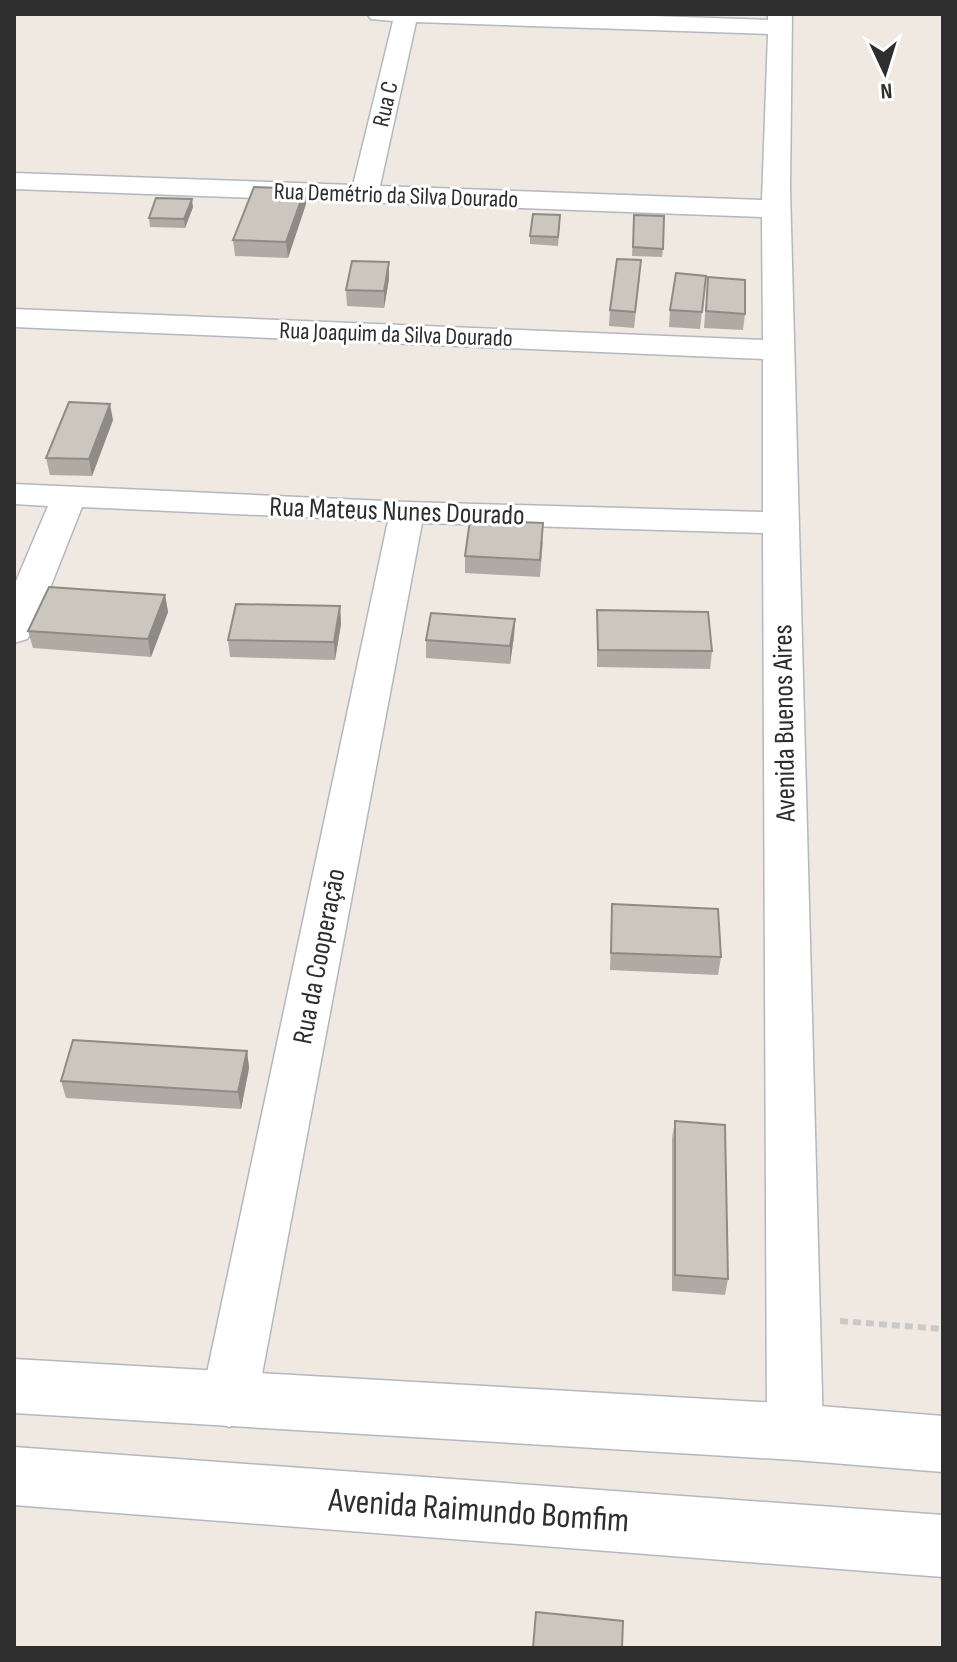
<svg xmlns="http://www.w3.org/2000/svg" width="957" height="1662" font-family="'Sofia Sans Condensed',sans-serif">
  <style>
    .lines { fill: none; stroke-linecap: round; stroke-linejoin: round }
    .minor-casing { stroke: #b4b7c1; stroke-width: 3 }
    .tertiary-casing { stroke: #b4b7c1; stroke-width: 3 }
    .path { stroke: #c9c9c9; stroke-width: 6; stroke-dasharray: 8 5; stroke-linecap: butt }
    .minor { fill: #fff; fill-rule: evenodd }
    .tertiary { fill: #fff; fill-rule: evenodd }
    .wall { fill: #afaba4 }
    .shaded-wall { fill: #8e8b86 }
    .building { fill: #cbc7bf; stroke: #8e8b86; stroke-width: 2 }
    .labels { text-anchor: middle; stroke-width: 6; stroke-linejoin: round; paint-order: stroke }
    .far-street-label { font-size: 24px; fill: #2e2e2e; stroke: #fff }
    .street-label { font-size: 28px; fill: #2e2e2e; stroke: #fff }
    .near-street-label { font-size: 34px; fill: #2e2e2e; stroke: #fff }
  </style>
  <rect width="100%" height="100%" fill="#efe9e1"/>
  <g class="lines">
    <defs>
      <path id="minor" d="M 367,14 L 595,14 L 768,20 L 768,14 L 792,14 L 790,188 L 823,1432 L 815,1451 L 795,1459 L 775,1451 L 767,1432 L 763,533 L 422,523 L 257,1401 L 249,1419 L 229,1427 L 209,1419 L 201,1401 L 388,521 L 82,507 L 33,631 L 27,639 L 14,643 L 14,586 L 48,506 L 14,504 L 14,484 L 407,502 L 763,512 L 763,359 L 14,327 L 14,309 L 763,340 L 762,217 L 14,189 L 14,173 L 353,185 L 393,21 L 371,19 ZM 416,22 L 768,34 L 762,200 L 380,186 Z"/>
      <g id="tertiary">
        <polygon points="14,1359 795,1404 943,1416 943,1472 795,1460 14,1413"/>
        <polygon points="14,1447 943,1515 943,1577 14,1505"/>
      </g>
    </defs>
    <use href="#minor" class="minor-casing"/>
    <use href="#tertiary" class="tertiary-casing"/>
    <polyline class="path" points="840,1321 943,1329"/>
    <use href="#minor" class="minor"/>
    <use href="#tertiary" class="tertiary"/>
  </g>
  <g class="wall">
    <polygon points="306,204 288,258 235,256 233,240"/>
    <polygon points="193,207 185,228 150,227 149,218"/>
    <polygon points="634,215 663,249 662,257 632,256"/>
    <polygon points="560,223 558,246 530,244 530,236"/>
    <polygon points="389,262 389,279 384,308 347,306 346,290"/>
    <polygon points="640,276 634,328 609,326 610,310"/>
    <polygon points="706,276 700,329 669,327 670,310"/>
    <polygon points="708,277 745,314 743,330 704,328"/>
    <polygon points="113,420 92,476 50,475 46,458"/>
    <polygon points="543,541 540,577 465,573 465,556"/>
    <polygon points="165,595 168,612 151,657 33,648 28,631"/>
    <polygon points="340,606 341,624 335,660 230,657 228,640"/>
    <polygon points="597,610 712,651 710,669 597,667"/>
    <polygon points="515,619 514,636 510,664 426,658 426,640"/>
    <polygon points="612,904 721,957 718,975 610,970"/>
    <polygon points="247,1051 249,1068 241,1109 66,1098 61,1081"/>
    <polygon points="675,1121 728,1279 725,1295 672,1291 672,1138"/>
  </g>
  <g class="shaded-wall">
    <polygon points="305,189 306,204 288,258 286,242"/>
    <polygon points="192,199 193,207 185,228 184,219"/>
    <polygon points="389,262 389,279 384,308 384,291"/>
    <polygon points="110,404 113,420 92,476 89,459"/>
    <polygon points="165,595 168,612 151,657 148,639"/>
    <polygon points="340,606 341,624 335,660 334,642"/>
    <polygon points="515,619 514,636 510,664 510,646"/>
    <polygon points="247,1051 249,1068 241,1109 238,1092"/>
  </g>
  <g class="building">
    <polygon points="254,187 305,189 286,242 233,240"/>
    <polygon points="156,198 192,199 184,219 149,218"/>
    <polygon points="533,214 560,215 558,237 530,236"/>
    <polygon points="634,215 664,216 663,249 633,247"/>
    <polygon points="617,259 641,260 635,312 610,310"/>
    <polygon points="352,261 389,262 384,291 346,290"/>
    <polygon points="676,273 706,276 702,312 670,310"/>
    <polygon points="708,277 745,280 745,314 706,311"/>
    <polygon points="69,402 110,404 89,459 46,458"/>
    <polygon points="470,520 543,523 540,560 465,556"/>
    <polygon points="49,587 165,595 148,639 28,631"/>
    <polygon points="236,604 340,606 334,642 228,640"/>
    <polygon points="597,610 708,612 712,651 598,650"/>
    <polygon points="431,613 515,619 510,646 426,640"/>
    <polygon points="612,904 718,909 721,957 611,953"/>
    <polygon points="73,1040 247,1051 238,1092 61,1081"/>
    <polygon points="675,1121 725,1125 728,1279 675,1275"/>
    <polygon points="536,1612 623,1621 622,1648 533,1648"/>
  </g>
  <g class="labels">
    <g class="far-street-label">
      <text transform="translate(385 104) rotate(-77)" y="8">Rua C</text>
      <text transform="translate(396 195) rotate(2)" y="8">Rua Demétrio da Silva Dourado</text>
      <text transform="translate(396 334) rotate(2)" y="8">Rua Joaquim da Silva Dourado</text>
    </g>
    <g class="street-label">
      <text transform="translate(397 510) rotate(2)" y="10">Rua Mateus Nunes Dourado</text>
      <text transform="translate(783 723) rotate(-91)" y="10">Avenida Buenos Aires</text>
      <text transform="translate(318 956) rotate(-79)" y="10">Rua da Cooperação</text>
    </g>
    <g class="near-street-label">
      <text transform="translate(479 1509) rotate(4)" y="12">Avenida Raimundo Bomfim</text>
    </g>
  </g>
  <rect width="957" height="1662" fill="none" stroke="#2e2e2e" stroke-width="32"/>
  <g transform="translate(885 72) rotate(176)" stroke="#ffffff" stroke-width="6" paint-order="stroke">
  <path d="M0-6L14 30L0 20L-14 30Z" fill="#2e2e2e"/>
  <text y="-12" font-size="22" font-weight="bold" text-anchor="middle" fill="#2e2e2e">N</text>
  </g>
</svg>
